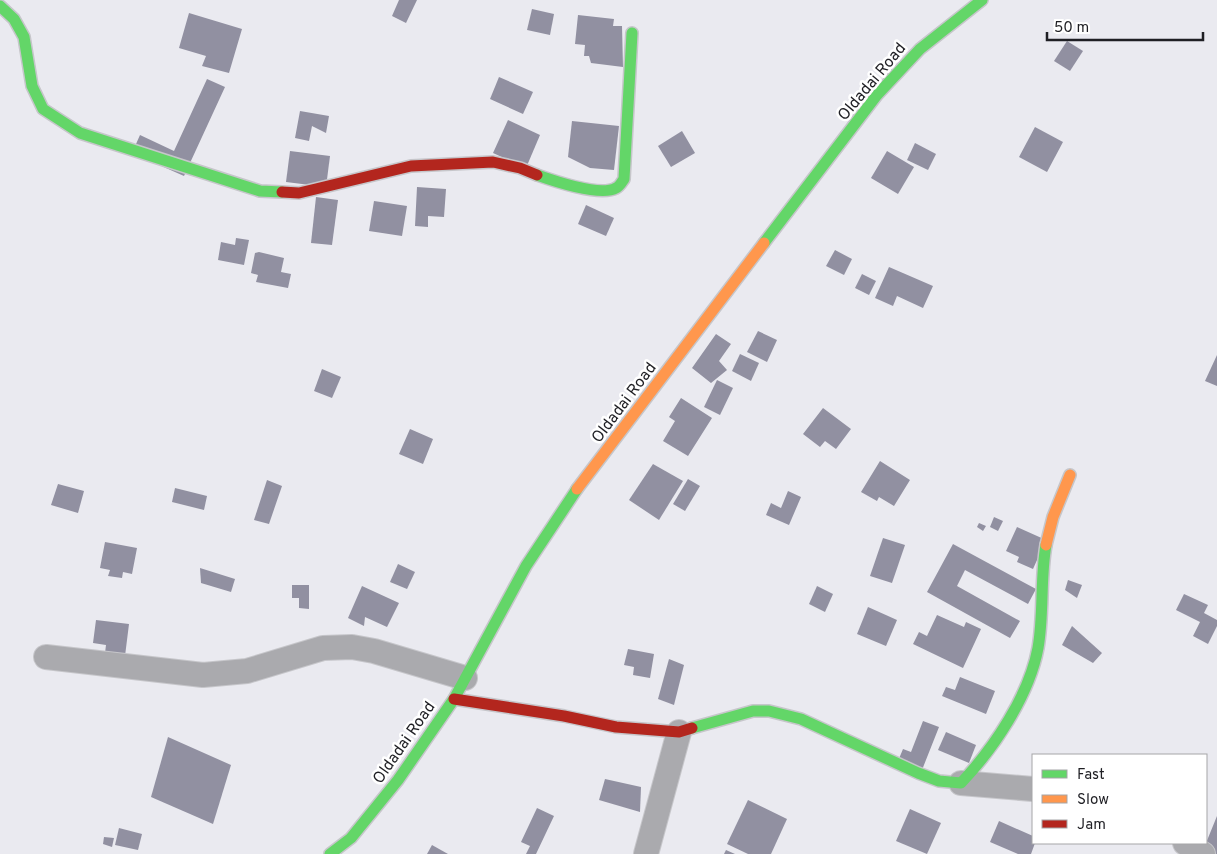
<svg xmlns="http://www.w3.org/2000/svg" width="1217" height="854" font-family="Overpass,sans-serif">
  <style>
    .building { fill: #9190a1 }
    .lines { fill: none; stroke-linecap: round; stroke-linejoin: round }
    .street-casing { stroke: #c6c6ca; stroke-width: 26 }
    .fast-casing { stroke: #c6c6ca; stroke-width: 14 }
    .slow-casing { stroke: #c6c6ca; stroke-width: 14 }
    .jam-casing { stroke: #c6c6ca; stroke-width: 14 }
    .street { stroke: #aaaaae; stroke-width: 24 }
    .fast { stroke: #63d668; stroke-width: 11 }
    .slow { stroke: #ff974d; stroke-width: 11 }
    .jam { stroke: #b3261e; stroke-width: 11 }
    .labels { text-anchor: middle; stroke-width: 5; stroke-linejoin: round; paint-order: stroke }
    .street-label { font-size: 16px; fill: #1f1f24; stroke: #fff }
  </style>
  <rect width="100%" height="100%" fill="#eaeaf0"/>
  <g class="building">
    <polygon points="399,0 417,0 406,23 392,16"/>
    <polygon points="532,9 554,14 550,35 527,30"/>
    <polygon points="189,13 242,29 229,73 202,66 206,56 179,48"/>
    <polygon points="578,15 614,19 613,26 622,26 623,67 591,63 589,56 584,56 585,45 575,44"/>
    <polygon points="1067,41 1083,51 1070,71 1054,61"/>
    <polygon points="499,77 533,92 523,114 490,99"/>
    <polygon points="207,79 225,87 184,176 132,153 140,135 174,151"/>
    <polygon points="300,111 329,116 326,133 312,126 309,141 295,138"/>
    <polygon points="508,120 540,135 526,168 493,153"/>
    <polygon points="572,121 619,126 614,170 590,168 568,157"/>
    <polygon points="1035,127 1063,142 1047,172 1019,157"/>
    <polygon points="682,131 695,153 671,167 658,146"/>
    <polygon points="915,143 936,154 928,170 907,160"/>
    <polygon points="290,151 330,156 326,187 286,182"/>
    <polygon points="887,151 914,167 898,194 871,178"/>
    <polygon points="417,187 446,189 444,217 428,216 428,227 415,226"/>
    <polygon points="316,197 338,200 332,245 311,243"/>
    <polygon points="374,201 407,206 402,236 369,231"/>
    <polygon points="586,205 614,218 606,236 578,224"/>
    <polygon points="236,238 249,240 244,265 218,260 221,242 235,245"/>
    <polygon points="835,250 852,259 844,275 826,266"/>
    <polygon points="259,252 284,258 281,272 291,274 288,288 256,282 258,275 251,273 255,253"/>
    <polygon points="889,267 933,286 923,308 897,296 893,306 875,298"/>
    <polygon points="862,274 876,281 869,295 855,288"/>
    <polygon points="758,331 777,340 767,362 747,352"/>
    <polygon points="716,334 731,344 719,361 727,370 711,383 692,368"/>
    <polygon points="740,354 759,363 751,381 732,371"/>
    <polygon points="1217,355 1217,386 1205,381"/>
    <polygon points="322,369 341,377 332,398 314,391"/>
    <polygon points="717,380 733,388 720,415 704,407"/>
    <polygon points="681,398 712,418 688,456 663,441 675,421 669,417"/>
    <polygon points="823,408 851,429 836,449 825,441 820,447 803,434"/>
    <polygon points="410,429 433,439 423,464 399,454"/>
    <polygon points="880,461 910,480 894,506 879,497 877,501 861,492"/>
    <polygon points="653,464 683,481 659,520 629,500"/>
    <polygon points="688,479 700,486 685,511 673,504"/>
    <polygon points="267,480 282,486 269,524 254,520"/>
    <polygon points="58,484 84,491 78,513 51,505"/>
    <polygon points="175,488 207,496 204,510 172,502"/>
    <polygon points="788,491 801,497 789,525 766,515 771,503 781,508"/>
    <polygon points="994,517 1003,521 998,531 990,527"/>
    <polygon points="979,523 986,526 983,531 977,527"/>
    <polygon points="1017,527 1046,540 1033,569 1017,562 1019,557 1006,551"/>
    <polygon points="883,538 905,545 892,583 870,576"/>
    <polygon points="105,542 137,548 132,574 123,572 122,578 108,576 110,570 100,568"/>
    <polygon points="953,544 1036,589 1028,604 965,570 957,586 1020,621 1010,638 927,592"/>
    <polygon points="398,564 415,572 407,589 390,582"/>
    <polygon points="200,568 235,579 231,592 201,583"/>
    <polygon points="1068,580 1082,585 1077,598 1065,590"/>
    <polygon points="292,585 309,585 309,609 299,608 299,598 292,598"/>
    <polygon points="362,586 399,603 387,627 365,617 364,626 348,618"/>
    <polygon points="817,586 833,594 825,612 809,604"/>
    <polygon points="1184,594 1208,605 1204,613 1217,620 1217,626 1208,644 1193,636 1200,622 1176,610"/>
    <polygon points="868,607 897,620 886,646 857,634"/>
    <polygon points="937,615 964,627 966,622 981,629 963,668 913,644 919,632 927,636"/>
    <polygon points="96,620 129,624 125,656 105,653 106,645 93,643"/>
    <polygon points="1072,626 1102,653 1093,663 1062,645"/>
    <polygon points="628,649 654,654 650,678 633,675 634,667 624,665"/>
    <polygon points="669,659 684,665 674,705 658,699"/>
    <polygon points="960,677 995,691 986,714 942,696 946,687 955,690"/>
    <polygon points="923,721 939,727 922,770 898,761 903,749 911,752"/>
    <polygon points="946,732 976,745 969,763 938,750"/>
    <polygon points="168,737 231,765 213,824 151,797"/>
    <polygon points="605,779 641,787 640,812 599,800"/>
    <polygon points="748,800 787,819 771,854 748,854 727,844"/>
    <polygon points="537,808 554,816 536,854 526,854 530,846 521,842"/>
    <polygon points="910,809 941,823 927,854 896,841"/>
    <polygon points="1217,816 1217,854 1200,854 1206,843"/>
    <polygon points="999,821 1033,836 1033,843 1035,843 1031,854 1018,854 990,842"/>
    <polygon points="119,828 142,834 138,850 115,845"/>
    <polygon points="104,837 114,838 112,847 103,844"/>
    <polygon points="432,845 448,854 427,854"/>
    <polygon points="726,850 735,854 724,854"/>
  </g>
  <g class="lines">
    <defs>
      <g id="street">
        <polyline points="46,657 203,675 247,671 323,648 352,647 374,651 465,678"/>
        <polyline points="961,783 1033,789"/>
        <polyline points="1185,843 1203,854"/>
        <polyline points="646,854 679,732"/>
      </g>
      <g id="fast">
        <polyline points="0,6 14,19 24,37 32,86 43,109 80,133 260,191 282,192"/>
        <path d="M 537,175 C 554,181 600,197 616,188 C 619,187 622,182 624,179 L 632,33"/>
        <polyline points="764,243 877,95 920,49 982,0"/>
        <path d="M 692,728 L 753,711 L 769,711 L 801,719 L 918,773 L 939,781 L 961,783 C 994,748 1029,696 1038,648 C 1044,614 1040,579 1046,545"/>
        <polyline points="330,854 351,838 398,780 454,699 526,566 577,489"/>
      </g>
      <g id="slow">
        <polyline points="577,489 764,243"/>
        <polyline points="1046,545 1053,517 1070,475"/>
      </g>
      <g id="jam">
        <polyline points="282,192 299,193 411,166 493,162 520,168 537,175"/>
        <polyline points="454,699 564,716 616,727 679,732 692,728"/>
      </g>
    </defs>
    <use href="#street" class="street-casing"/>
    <use href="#fast" class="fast-casing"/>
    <use href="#slow" class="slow-casing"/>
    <use href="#jam" class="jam-casing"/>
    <use href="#street" class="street"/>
    <use href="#fast" class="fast"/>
    <use href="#slow" class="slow"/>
    <use href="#jam" class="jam"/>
  </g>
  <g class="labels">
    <g class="street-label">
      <text transform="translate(871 81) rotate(-50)" y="6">Oldadai Road</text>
      <text transform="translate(623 402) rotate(-53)" y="6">Oldadai Road</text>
      <text transform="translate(403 742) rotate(-55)" y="6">Oldadai Road</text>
    </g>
  </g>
  <rect x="1032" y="754" width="175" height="90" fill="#ffffff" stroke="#a5a5a7"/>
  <rect x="1042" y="770" width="25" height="8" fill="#63d668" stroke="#a5a5a7"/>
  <text x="1077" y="779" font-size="15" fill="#1f1f24">Fast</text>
  <rect x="1042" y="795" width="25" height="8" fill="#ff974d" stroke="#a5a5a7"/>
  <text x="1077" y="804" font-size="15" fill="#1f1f24">Slow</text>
  <rect x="1042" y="820" width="25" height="8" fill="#b3261e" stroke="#a5a5a7"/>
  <text x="1077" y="829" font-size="15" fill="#1f1f24">Jam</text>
  <path d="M1047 32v8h156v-8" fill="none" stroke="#1f1f24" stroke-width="2.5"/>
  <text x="1054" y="32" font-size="15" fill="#1f1f24" stroke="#ffffff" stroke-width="4" paint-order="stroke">50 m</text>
</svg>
